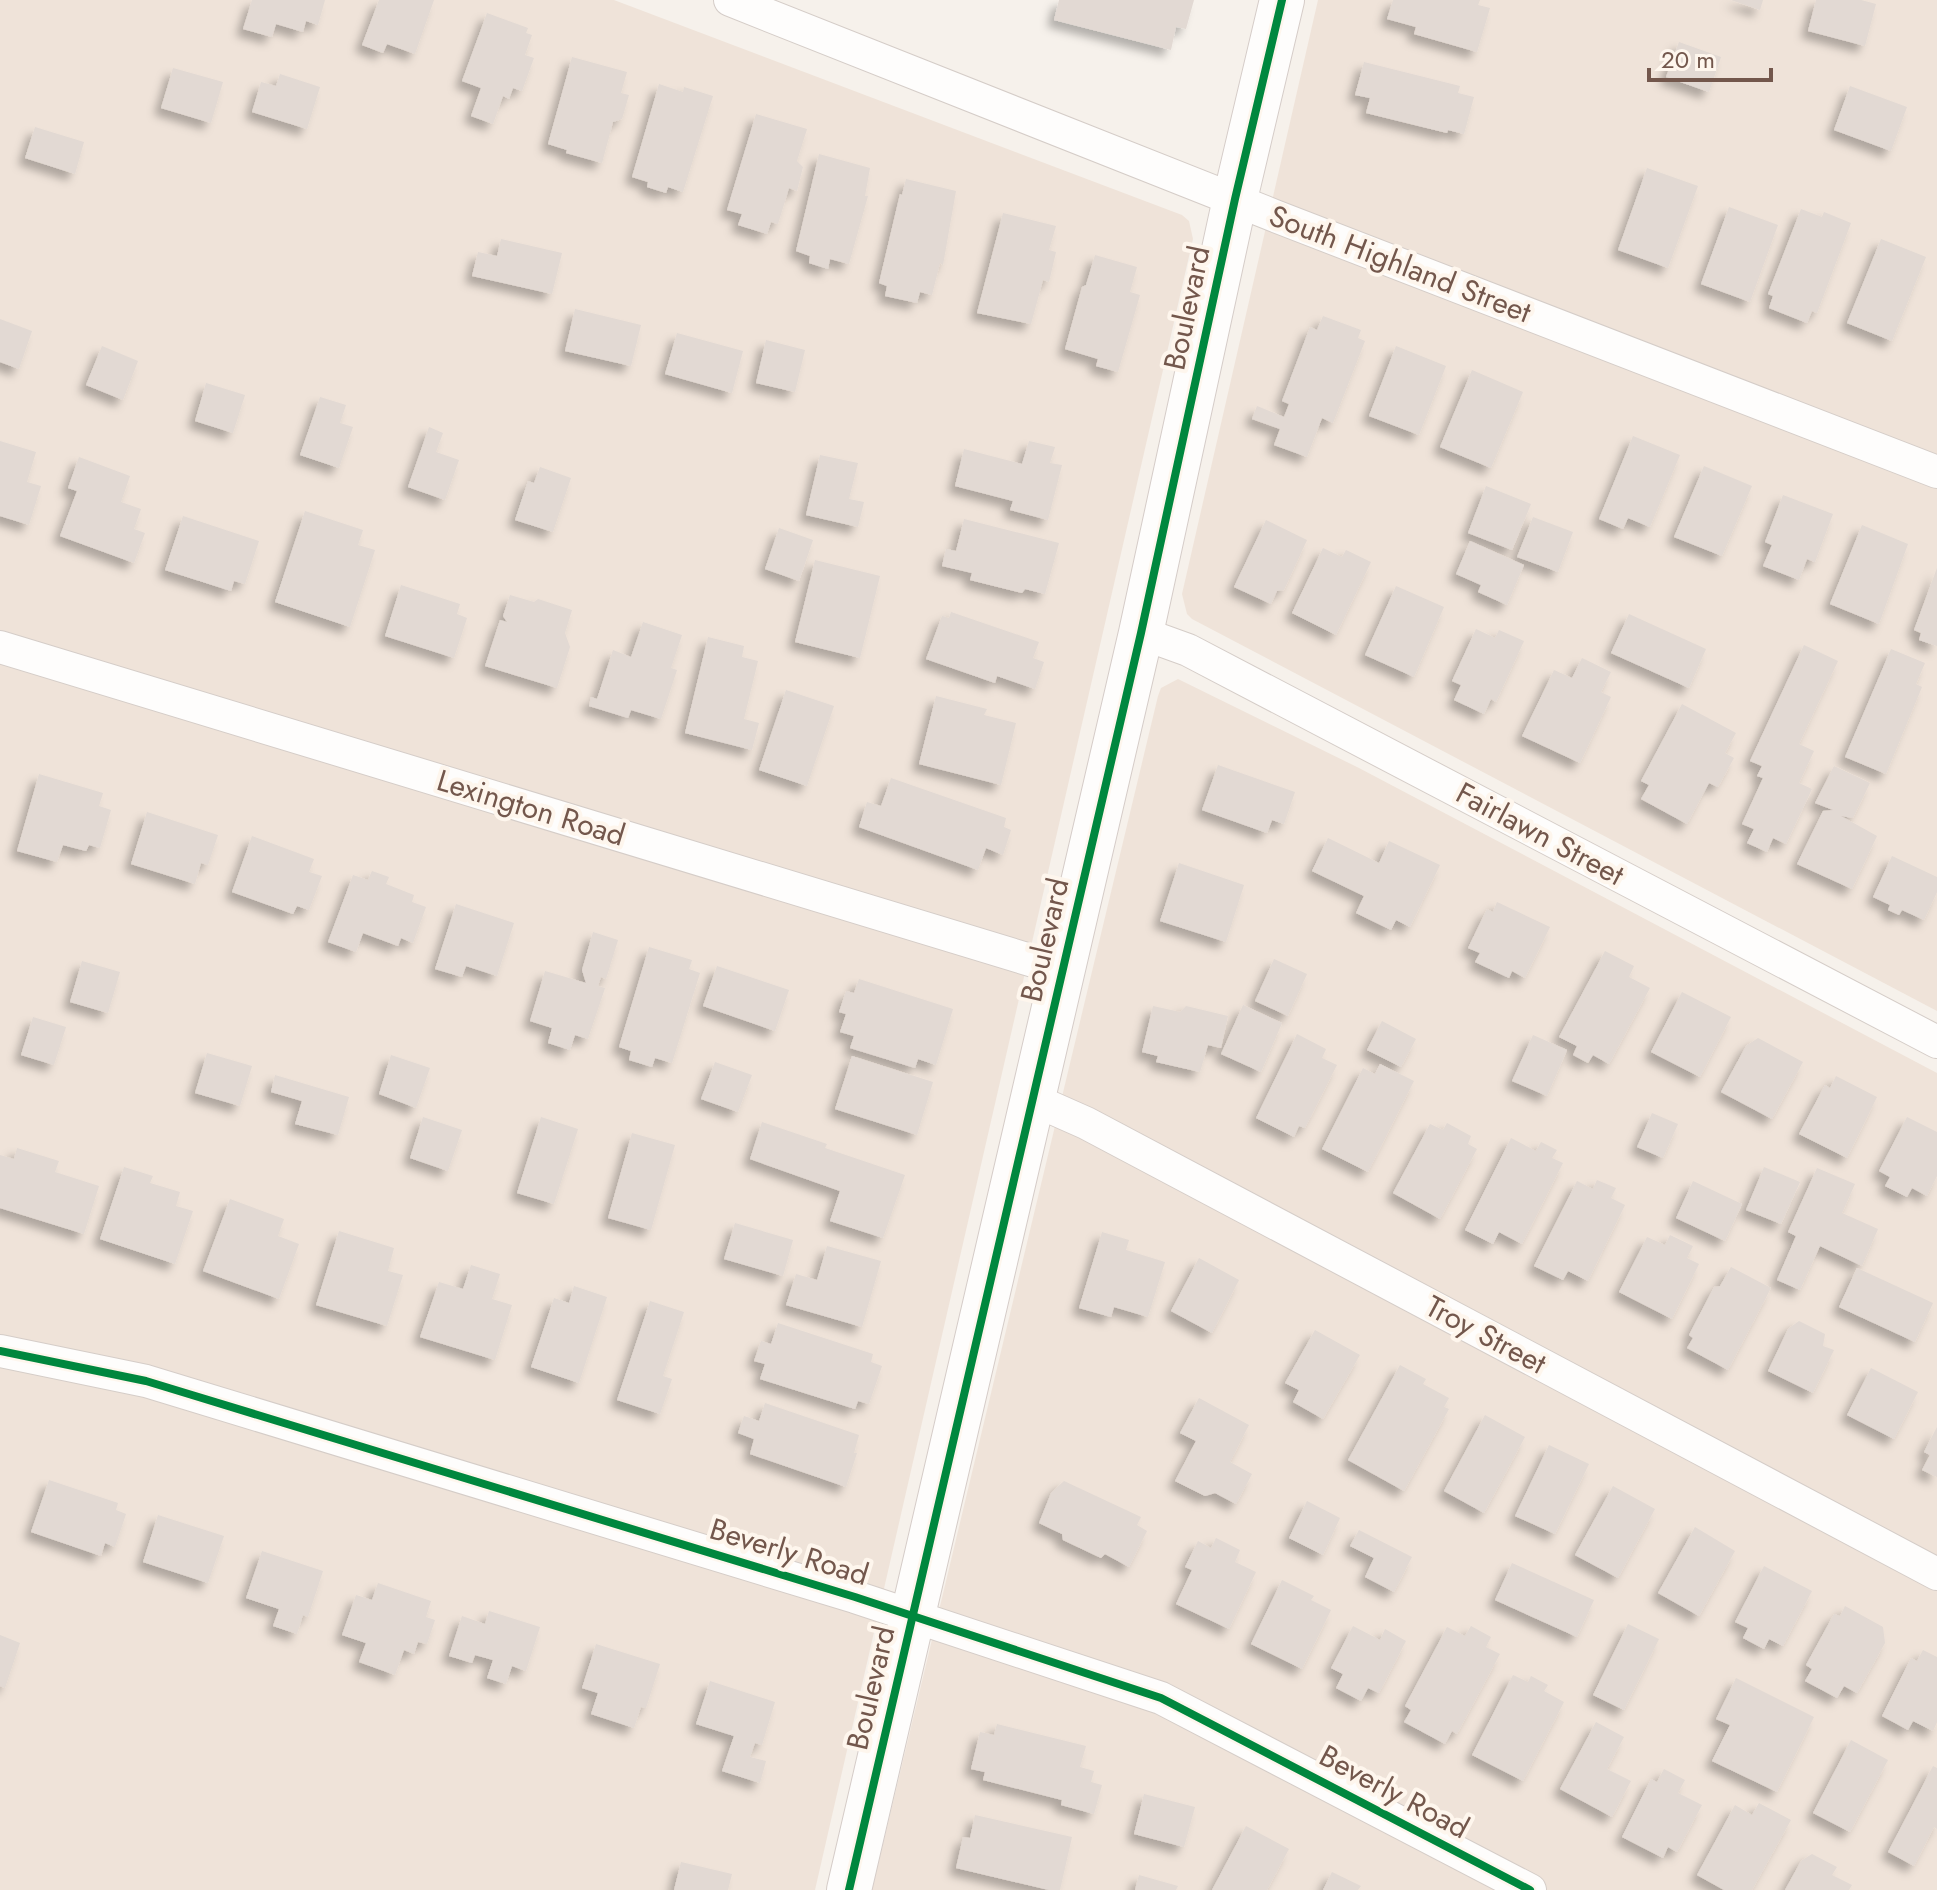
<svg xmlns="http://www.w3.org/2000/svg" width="1937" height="1890" font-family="Jost,sans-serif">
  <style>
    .residential { fill: #efe3d9 }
    .building { fill: #e2d9d3; filter: url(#shadow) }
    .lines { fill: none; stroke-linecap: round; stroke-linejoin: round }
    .street-casing { stroke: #d5cdc8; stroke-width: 34 }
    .secondary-casing { stroke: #d5ccc8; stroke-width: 46 }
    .street { stroke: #fefdfc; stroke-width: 32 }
    .secondary { stroke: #fefdfc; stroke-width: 44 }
    .cycleway-casing { stroke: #fef6ed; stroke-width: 13 }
    .cycleway { stroke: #00873e; stroke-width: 8 }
    .labels { text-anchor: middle; stroke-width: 8; stroke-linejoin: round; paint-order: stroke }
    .street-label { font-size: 30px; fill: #73574c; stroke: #fef6ed }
  </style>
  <defs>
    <filter id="shadow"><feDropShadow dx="-7" dy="7" stdDeviation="4" flood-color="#0004"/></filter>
  </defs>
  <rect width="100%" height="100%" fill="#f6f1eb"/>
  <g class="residential">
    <polygon points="0,0 614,0 1182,215 1189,221 1193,239 815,1890 0,1890"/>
    <polygon points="1318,0 1937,0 1937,1011 1192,619 1187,614 1182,594"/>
    <polygon points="1178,679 1359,768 1937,1073 1937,1890 872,1890 1158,696 1161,688"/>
  </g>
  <g class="building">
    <polygon points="252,0 325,0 318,25 306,21 303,32 276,24 272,37 243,29"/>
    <polygon points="379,0 434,0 415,54 387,44 383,53 362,45"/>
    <polygon points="1059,0 1194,0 1186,29 1176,27 1171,50 1054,20"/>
    <polygon points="1393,0 1480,0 1478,5 1490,8 1477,52 1414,34 1416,27 1387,19"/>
    <polygon points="1731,0 1763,0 1760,10"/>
    <polygon points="1816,0 1861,0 1876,4 1865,46 1808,31"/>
    <polygon points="487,13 528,28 526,33 532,35 525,55 534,58 522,91 513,88 509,99 503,96 493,124 471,116 481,88 462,81"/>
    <polygon points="1679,42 1721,57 1709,92 1666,77"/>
    <polygon points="572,57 627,72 621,93 629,95 622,119 613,122 602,163 566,153 567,150 548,144"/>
    <polygon points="1364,62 1460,86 1458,93 1474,97 1464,134 1448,130 1447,133 1366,113 1370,98 1355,95"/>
    <polygon points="173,68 223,82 211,123 161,108"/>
    <polygon points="280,74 320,87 307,129 252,112 261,82 276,86"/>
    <polygon points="659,84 683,92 684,87 713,96 683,192 668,187 666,193 647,187 648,182 632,177"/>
    <polygon points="1850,86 1907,107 1891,151 1834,130"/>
    <polygon points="756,114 807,129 797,161 803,167 797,191 789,188 778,224 771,222 767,234 738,225 742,214 727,210"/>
    <polygon points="35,127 84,142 75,174 25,158"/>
    <polygon points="819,154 870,168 865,196 868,196 849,264 830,259 828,269 809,263 810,256 796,251"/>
    <polygon points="1647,168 1698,186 1668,268 1618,250"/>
    <polygon points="906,179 956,191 943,265 940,263 932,295 920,292 917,303 885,296 887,286 879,283 900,194 902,195"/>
    <polygon points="1729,207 1778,225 1750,302 1701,284"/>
    <polygon points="1801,209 1822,217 1824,212 1851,223 1817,313 1812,311 1807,323 1769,308 1773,296 1768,294"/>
    <polygon points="1003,213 1056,226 1049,250 1056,252 1049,282 1043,280 1031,324 977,313"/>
    <polygon points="501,239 562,253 552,294 472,276 478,252 497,256"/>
    <polygon points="1881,239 1926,257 1892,341 1847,323"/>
    <polygon points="1095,255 1137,267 1130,292 1140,295 1118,372 1096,366 1098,359 1065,349 1082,287 1086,285"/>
    <polygon points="575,309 641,325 631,366 565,351"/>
    <polygon points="1323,316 1361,330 1358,338 1365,341 1333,423 1322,418 1307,457 1274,445 1280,429 1252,419 1257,406 1284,417 1289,404 1282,401 1310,327 1317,330"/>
    <polygon points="0,319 32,331 19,369 0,362"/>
    <polygon points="677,333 743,351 732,393 665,374"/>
    <polygon points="766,340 805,350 795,392 756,383"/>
    <polygon points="102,346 138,361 123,400 86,385"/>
    <polygon points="1396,346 1446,366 1419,435 1369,416"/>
    <polygon points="1472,370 1523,392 1491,468 1440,447"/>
    <polygon points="206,383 245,395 233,433 195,421"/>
    <polygon points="320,397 346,405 340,423 353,427 339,468 300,455"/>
    <polygon points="429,427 443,433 436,452 459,460 445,500 408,487"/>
    <polygon points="1633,436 1680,455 1650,527 1628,518 1623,529 1599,519"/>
    <polygon points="0,441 36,452 27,482 41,486 29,525 0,516"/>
    <polygon points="1029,441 1055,447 1050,463 1062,465 1048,520 1010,510 1013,501 955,486 964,449 1022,464"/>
    <polygon points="820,455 858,463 849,499 864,502 858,527 806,515"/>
    <polygon points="79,457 130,476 121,502 141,509 134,529 145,533 134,563 60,536 77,491 68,488"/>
    <polygon points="1704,466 1752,486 1722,556 1674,537"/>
    <polygon points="540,467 571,478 553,532 515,520 528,481 534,483"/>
    <polygon points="1486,486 1531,504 1512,550 1468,533"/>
    <polygon points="1783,495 1833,514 1815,562 1807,559 1799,580 1763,566 1772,545 1765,542"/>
    <polygon points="305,511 363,530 358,545 375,550 350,627 275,602"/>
    <polygon points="183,516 259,541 245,584 234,581 231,591 165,570"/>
    <polygon points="1533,517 1573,532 1558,572 1517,557"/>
    <polygon points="964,519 1059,543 1045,594 1025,589 1022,593 970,580 972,573 942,566 946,549 956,551"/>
    <polygon points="1266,520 1307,540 1284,590 1277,591 1271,604 1234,587"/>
    <polygon points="1862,525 1908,544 1879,624 1830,604"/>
    <polygon points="779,528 813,540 799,581 765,569"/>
    <polygon points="1470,541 1524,565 1507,605 1478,592 1481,585 1456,574"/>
    <polygon points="1323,548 1342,557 1346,550 1371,562 1336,635 1292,613"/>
    <polygon points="815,560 880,576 860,658 795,642"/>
    <polygon points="1937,568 1937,646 1919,640 1921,633 1914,630"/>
    <polygon points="401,585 460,604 457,614 467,618 454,658 385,636"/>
    <polygon points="1396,586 1444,607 1414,677 1365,655"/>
    <polygon points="510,595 534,602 538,599 572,610 565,633 570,647 557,688 485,666 500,620 507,622 503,616"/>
    <polygon points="951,612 1039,642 1033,658 1044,662 1035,689 997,676 995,683 926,659 942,616 949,618"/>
    <polygon points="1629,614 1706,649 1689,688 1611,653"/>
    <polygon points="643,622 682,635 671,668 677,670 661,719 631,710 628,718 589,706 591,697 597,699 613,650 631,657"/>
    <polygon points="1476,629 1495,638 1499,630 1524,641 1496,702 1491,699 1484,714 1454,700 1461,685 1452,681"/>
    <polygon points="708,637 744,646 742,657 758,661 744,719 759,723 752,750 685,733"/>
    <polygon points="1804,645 1838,661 1799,744 1814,751 1799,783 1812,789 1786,844 1773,838 1767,852 1747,843 1754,829 1742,824 1763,778 1757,776 1762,766 1750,761"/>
    <polygon points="1891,649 1925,663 1916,684 1922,687 1886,774 1845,757"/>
    <polygon points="1582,658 1611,672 1601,692 1611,697 1580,763 1522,736 1554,670 1572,678"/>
    <polygon points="786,690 834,706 807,786 759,770"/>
    <polygon points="936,696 987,709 984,715 1016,723 1001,785 919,764"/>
    <polygon points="1682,704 1736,733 1725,753 1734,758 1718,787 1709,783 1687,824 1641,799 1649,785 1641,781"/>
    <polygon points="1218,765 1295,792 1284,824 1272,820 1267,833 1202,810"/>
    <polygon points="1834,766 1870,783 1853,818 1841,816 1877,836 1852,889 1797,864 1823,811 1833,810 1815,803"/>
    <polygon points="39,774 103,793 99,806 111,810 100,848 89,845 86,851 63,845 57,862 17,851"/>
    <polygon points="891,778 1006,818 1004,827 1011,830 1003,855 986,848 978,870 859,827 867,802 881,806"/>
    <polygon points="147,812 218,835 208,865 201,863 195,884 131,864"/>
    <polygon points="252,836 314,859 309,872 322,876 309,910 297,906 293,914 232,892"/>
    <polygon points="1328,838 1379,863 1389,841 1440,865 1410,927 1396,920 1391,930 1356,913 1364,896 1312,871"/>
    <polygon points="1892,856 1937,877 1937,892 1924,920 1902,910 1899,915 1888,910 1890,905 1873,897"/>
    <polygon points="1179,863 1244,885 1226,942 1160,921"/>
    <polygon points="372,871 389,877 386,884 414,895 412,902 426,907 413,943 401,938 398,946 363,933 356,952 328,942 353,875 368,880"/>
    <polygon points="1497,902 1550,927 1525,978 1512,971 1509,978 1475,962 1480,953 1468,948 1487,909 1493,912"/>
    <polygon points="456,904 514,923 497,976 466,966 462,977 435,969"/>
    <polygon points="593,932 618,940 606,979 601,977 598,986 605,988 588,1039 575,1035 570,1050 548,1043 552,1028 530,1021 545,971 586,983 582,970"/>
    <polygon points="649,947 692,960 689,969 700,973 672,1063 655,1058 652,1067 629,1060 631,1051 619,1047"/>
    <polygon points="1605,951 1634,966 1629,977 1650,988 1609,1064 1593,1055 1588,1063 1573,1055 1577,1046 1559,1037"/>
    <polygon points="1274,959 1307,974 1288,1016 1255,1001"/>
    <polygon points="82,961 120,972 108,1013 70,1002"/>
    <polygon points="717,966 789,990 775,1031 703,1006"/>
    <polygon points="859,979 953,1009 936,1065 918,1059 915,1068 850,1048 854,1036 840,1032 846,1014 839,1012 846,991 854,993"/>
    <polygon points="1682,992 1731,1017 1700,1077 1651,1052"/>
    <polygon points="1243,1005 1282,1023 1261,1072 1221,1054"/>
    <polygon points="1153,1006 1180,1012 1186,1006 1228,1016 1221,1048 1208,1045 1200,1072 1156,1062 1158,1056 1142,1052"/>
    <polygon points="33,1017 66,1027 54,1065 21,1055"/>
    <polygon points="1382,1021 1416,1039 1401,1067 1367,1050"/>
    <polygon points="1297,1034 1326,1049 1322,1058 1337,1065 1305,1128 1299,1126 1294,1137 1256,1118"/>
    <polygon points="1533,1035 1567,1050 1547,1096 1512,1081"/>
    <polygon points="1758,1038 1803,1062 1772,1119 1721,1092 1746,1046"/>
    <polygon points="207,1053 252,1066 240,1106 195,1093"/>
    <polygon points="391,1055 430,1068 416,1108 379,1094"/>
    <polygon points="852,1056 933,1082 917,1135 835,1109"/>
    <polygon points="715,1062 752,1075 738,1112 701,1099"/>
    <polygon points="1380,1064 1414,1081 1368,1172 1322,1149 1363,1068 1375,1074"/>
    <polygon points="275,1075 349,1097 338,1135 295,1124 302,1101 271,1092"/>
    <polygon points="1836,1076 1877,1097 1847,1158 1799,1134 1825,1085 1830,1088"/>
    <polygon points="1652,1113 1678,1124 1663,1158 1637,1147"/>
    <polygon points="423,1117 462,1130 448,1171 410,1158"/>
    <polygon points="541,1117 578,1129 554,1204 517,1193"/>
    <polygon points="1907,1117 1937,1132 1937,1176 1927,1196 1912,1188 1907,1197 1885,1186 1890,1177 1879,1171"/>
    <polygon points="762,1122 827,1144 825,1148 905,1175 883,1238 830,1221 840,1191 750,1159"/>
    <polygon points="1447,1123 1471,1136 1468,1144 1477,1149 1440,1219 1393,1193 1430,1124 1443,1130"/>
    <polygon points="632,1133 675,1145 651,1230 608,1218"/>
    <polygon points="1511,1138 1536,1151 1541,1142 1557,1150 1552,1158 1563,1163 1522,1244 1499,1232 1493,1244 1465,1230"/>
    <polygon points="17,1148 59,1161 55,1172 99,1186 84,1234 0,1208 0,1155 14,1159"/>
    <polygon points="124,1167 153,1176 150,1183 180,1192 176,1206 193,1211 175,1264 100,1239"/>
    <polygon points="1764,1167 1800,1182 1781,1224 1746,1210"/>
    <polygon points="1817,1168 1855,1184 1842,1213 1878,1229 1862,1266 1820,1246 1800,1290 1777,1280 1796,1236 1788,1232"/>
    <polygon points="1597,1180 1616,1188 1611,1198 1625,1205 1588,1281 1568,1271 1563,1280 1534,1266 1577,1181 1593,1189"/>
    <polygon points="1693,1181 1742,1204 1725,1241 1676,1218"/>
    <polygon points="230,1199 284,1219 278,1236 299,1244 279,1299 203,1271"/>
    <polygon points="735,1223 793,1240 783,1276 724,1259"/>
    <polygon points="339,1231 394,1248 388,1271 403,1275 387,1326 316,1305"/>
    <polygon points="1102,1232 1129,1240 1126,1250 1165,1262 1148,1317 1114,1307 1111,1317 1079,1308"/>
    <polygon points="1670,1235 1693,1246 1687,1258 1699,1264 1672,1319 1619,1292 1647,1237 1665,1245"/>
    <polygon points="827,1246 881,1261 862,1327 786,1305 796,1274 817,1280"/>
    <polygon points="1199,1258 1239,1280 1212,1333 1171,1311"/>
    <polygon points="471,1265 500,1274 492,1299 512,1305 495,1360 420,1337 439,1282 463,1289"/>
    <polygon points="1731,1267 1771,1288 1728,1370 1687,1348 1693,1338 1689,1335 1714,1287 1720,1286"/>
    <polygon points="1857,1268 1933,1303 1915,1342 1839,1307"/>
    <polygon points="574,1286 607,1297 579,1383 531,1367 554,1298 569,1303"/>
    <polygon points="650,1301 684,1312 663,1376 672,1379 660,1414 617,1400"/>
    <polygon points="1799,1321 1825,1334 1823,1346 1834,1350 1813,1393 1768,1371 1788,1329"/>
    <polygon points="778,1323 873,1354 871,1362 882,1366 869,1404 858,1401 855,1409 760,1379 765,1364 754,1361 761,1341 771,1344"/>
    <polygon points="1315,1330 1360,1355 1323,1419 1293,1402 1299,1390 1285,1383"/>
    <polygon points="1400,1365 1426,1379 1423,1384 1449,1398 1444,1407 1449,1409 1404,1491 1348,1460"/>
    <polygon points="1871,1368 1918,1392 1894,1439 1847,1415"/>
    <polygon points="1199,1398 1249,1425 1230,1462 1252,1474 1236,1504 1215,1493 1205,1496 1175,1481 1196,1441 1180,1433"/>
    <polygon points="765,1403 859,1435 854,1453 857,1453 846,1487 750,1454 754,1439 738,1433 744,1416 759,1421"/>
    <polygon points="1485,1415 1525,1437 1484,1513 1444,1491"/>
    <polygon points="1937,1427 1937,1477 1922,1470 1930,1455 1924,1452"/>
    <polygon points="1549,1445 1589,1464 1555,1534 1515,1516"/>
    <polygon points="49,1480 118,1503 116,1510 126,1514 115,1547 105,1543 101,1556 31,1532"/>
    <polygon points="1064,1481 1141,1517 1137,1525 1147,1531 1129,1567 1105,1554 1101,1558 1063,1540 1062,1534 1039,1523 1051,1493"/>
    <polygon points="1613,1486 1655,1509 1618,1578 1575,1555"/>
    <polygon points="1307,1501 1340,1518 1323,1555 1289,1538"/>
    <polygon points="158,1515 224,1536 208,1583 143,1562"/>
    <polygon points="1695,1527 1735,1551 1699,1616 1658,1593"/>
    <polygon points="1359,1530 1412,1557 1394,1592 1365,1577 1374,1558 1350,1546"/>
    <polygon points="1216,1538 1240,1550 1235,1562 1256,1572 1229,1629 1176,1604 1192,1570 1185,1567 1198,1541 1211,1548"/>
    <polygon points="262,1551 323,1571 308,1617 303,1615 297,1634 273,1626 279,1609 246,1598"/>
    <polygon points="1512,1563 1594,1600 1577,1637 1495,1600"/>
    <polygon points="1764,1566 1812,1591 1783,1646 1769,1639 1764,1649 1743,1638 1748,1628 1735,1622"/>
    <polygon points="1282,1580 1314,1596 1311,1600 1331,1610 1302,1669 1251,1644"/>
    <polygon points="378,1583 431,1601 426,1617 435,1620 427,1644 418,1642 414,1654 404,1650 395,1675 359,1662 366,1643 342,1635 356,1595 372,1600"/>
    <polygon points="1845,1606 1883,1627 1885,1643 1857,1693 1844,1686 1837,1698 1805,1681 1812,1669 1806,1665 1834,1614 1840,1616"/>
    <polygon points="489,1611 540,1627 526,1671 512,1666 506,1684 487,1678 493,1660 475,1655 472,1663 449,1656 462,1616 485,1624"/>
    <polygon points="1628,1624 1659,1639 1624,1710 1593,1695"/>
    <polygon points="1353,1626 1380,1640 1385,1629 1406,1641 1379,1693 1368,1688 1361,1701 1336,1688 1343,1674 1331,1668"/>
    <polygon points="1471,1626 1491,1637 1486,1647 1500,1654 1457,1734 1452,1731 1445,1744 1404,1722 1411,1710 1405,1706 1447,1627 1465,1636"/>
    <polygon points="0,1635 20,1643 5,1688 0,1686"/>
    <polygon points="596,1644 660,1664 646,1708 641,1707 634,1728 591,1714 598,1693 582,1688"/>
    <polygon points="1923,1650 1937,1657 1937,1722 1933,1731 1913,1721 1908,1730 1882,1716 1911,1658 1917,1661"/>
    <polygon points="1513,1675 1528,1682 1531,1676 1548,1685 1544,1691 1564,1702 1523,1781 1472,1755"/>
    <polygon points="1736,1678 1814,1717 1777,1792 1712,1761 1730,1725 1716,1719"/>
    <polygon points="710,1681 775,1702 762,1745 755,1743 750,1757 766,1761 760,1783 722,1771 734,1736 696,1724"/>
    <polygon points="1596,1722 1624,1737 1607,1769 1631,1781 1612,1817 1560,1789"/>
    <polygon points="997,1724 1086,1746 1080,1767 1094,1771 1091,1782 1102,1785 1094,1814 1061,1805 1062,1800 983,1780 985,1772 971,1769 980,1732 994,1735"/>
    <polygon points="1851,1740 1888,1760 1850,1832 1813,1813"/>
    <polygon points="1933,1766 1937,1768 1937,1829 1934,1827 1914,1866 1888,1852"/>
    <polygon points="1664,1769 1685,1780 1678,1793 1702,1805 1677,1852 1668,1847 1663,1858 1622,1837 1651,1779 1657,1782"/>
    <polygon points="1144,1794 1195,1807 1184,1847 1134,1834"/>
    <polygon points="1759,1803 1791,1820 1752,1890 1724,1890 1697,1875 1735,1805 1752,1815"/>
    <polygon points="975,1815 1072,1837 1060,1890 1049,1890 956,1868 963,1837 970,1838"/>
    <polygon points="1246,1826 1289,1849 1267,1890 1212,1890"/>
    <polygon points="1812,1854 1837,1867 1832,1875 1852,1885 1849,1890 1785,1890 1801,1861"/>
    <polygon points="681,1862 732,1874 728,1890 674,1890"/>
    <polygon points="1332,1872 1361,1886 1358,1890 1323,1890"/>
    <polygon points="1139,1875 1178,1886 1176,1890 1135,1890"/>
  </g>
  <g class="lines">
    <defs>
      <g id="street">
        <polyline points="730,0 1275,216 1937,472"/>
        <polyline points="1141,633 1188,650 1937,1042"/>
        <polyline points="0,647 1063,970"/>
        <polyline points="1034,1100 1086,1123 1937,1574"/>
        <polyline points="0,1351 146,1381 192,1395 855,1597 1161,1698 1530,1890"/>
      </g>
      <polyline id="secondary" points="849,1890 1141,633 1235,199 1282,0"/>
    </defs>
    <use href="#street" class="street-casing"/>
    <use href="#secondary" class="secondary-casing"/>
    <use href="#street" class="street"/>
    <use href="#secondary" class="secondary"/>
    <defs>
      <g id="cycleway">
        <polyline points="0,1351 146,1381 192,1395 855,1597 1161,1698 1530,1890"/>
        <polyline points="849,1890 1141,633 1235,199 1282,0"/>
      </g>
    </defs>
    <use href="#cycleway" class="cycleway-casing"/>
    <use href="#cycleway" class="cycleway"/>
  </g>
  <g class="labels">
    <g class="street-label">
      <text transform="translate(1400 264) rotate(21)" y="10">South Highland Street</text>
      <text transform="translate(1187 308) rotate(-78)" y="10">Boulevard</text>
      <text transform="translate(531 808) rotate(17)" y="10">Lexington Road</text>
      <text transform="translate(1540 834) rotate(28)" y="10">Fairlawn Street</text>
      <text transform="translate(1045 940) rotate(-77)" y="10">Boulevard</text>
      <text transform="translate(1486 1335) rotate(28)" y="10">Troy Street</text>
      <text transform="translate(789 1552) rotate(17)" y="10">Beverly Road</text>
      <text transform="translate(871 1688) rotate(-77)" y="10">Boulevard</text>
      <text transform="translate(1394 1792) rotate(28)" y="10">Beverly Road</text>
    </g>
  </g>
  <path d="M1649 68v12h122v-12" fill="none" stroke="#73574c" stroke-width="4"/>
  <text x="1661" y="68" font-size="24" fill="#73574c" stroke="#fef6ed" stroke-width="6" paint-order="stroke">20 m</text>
</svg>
